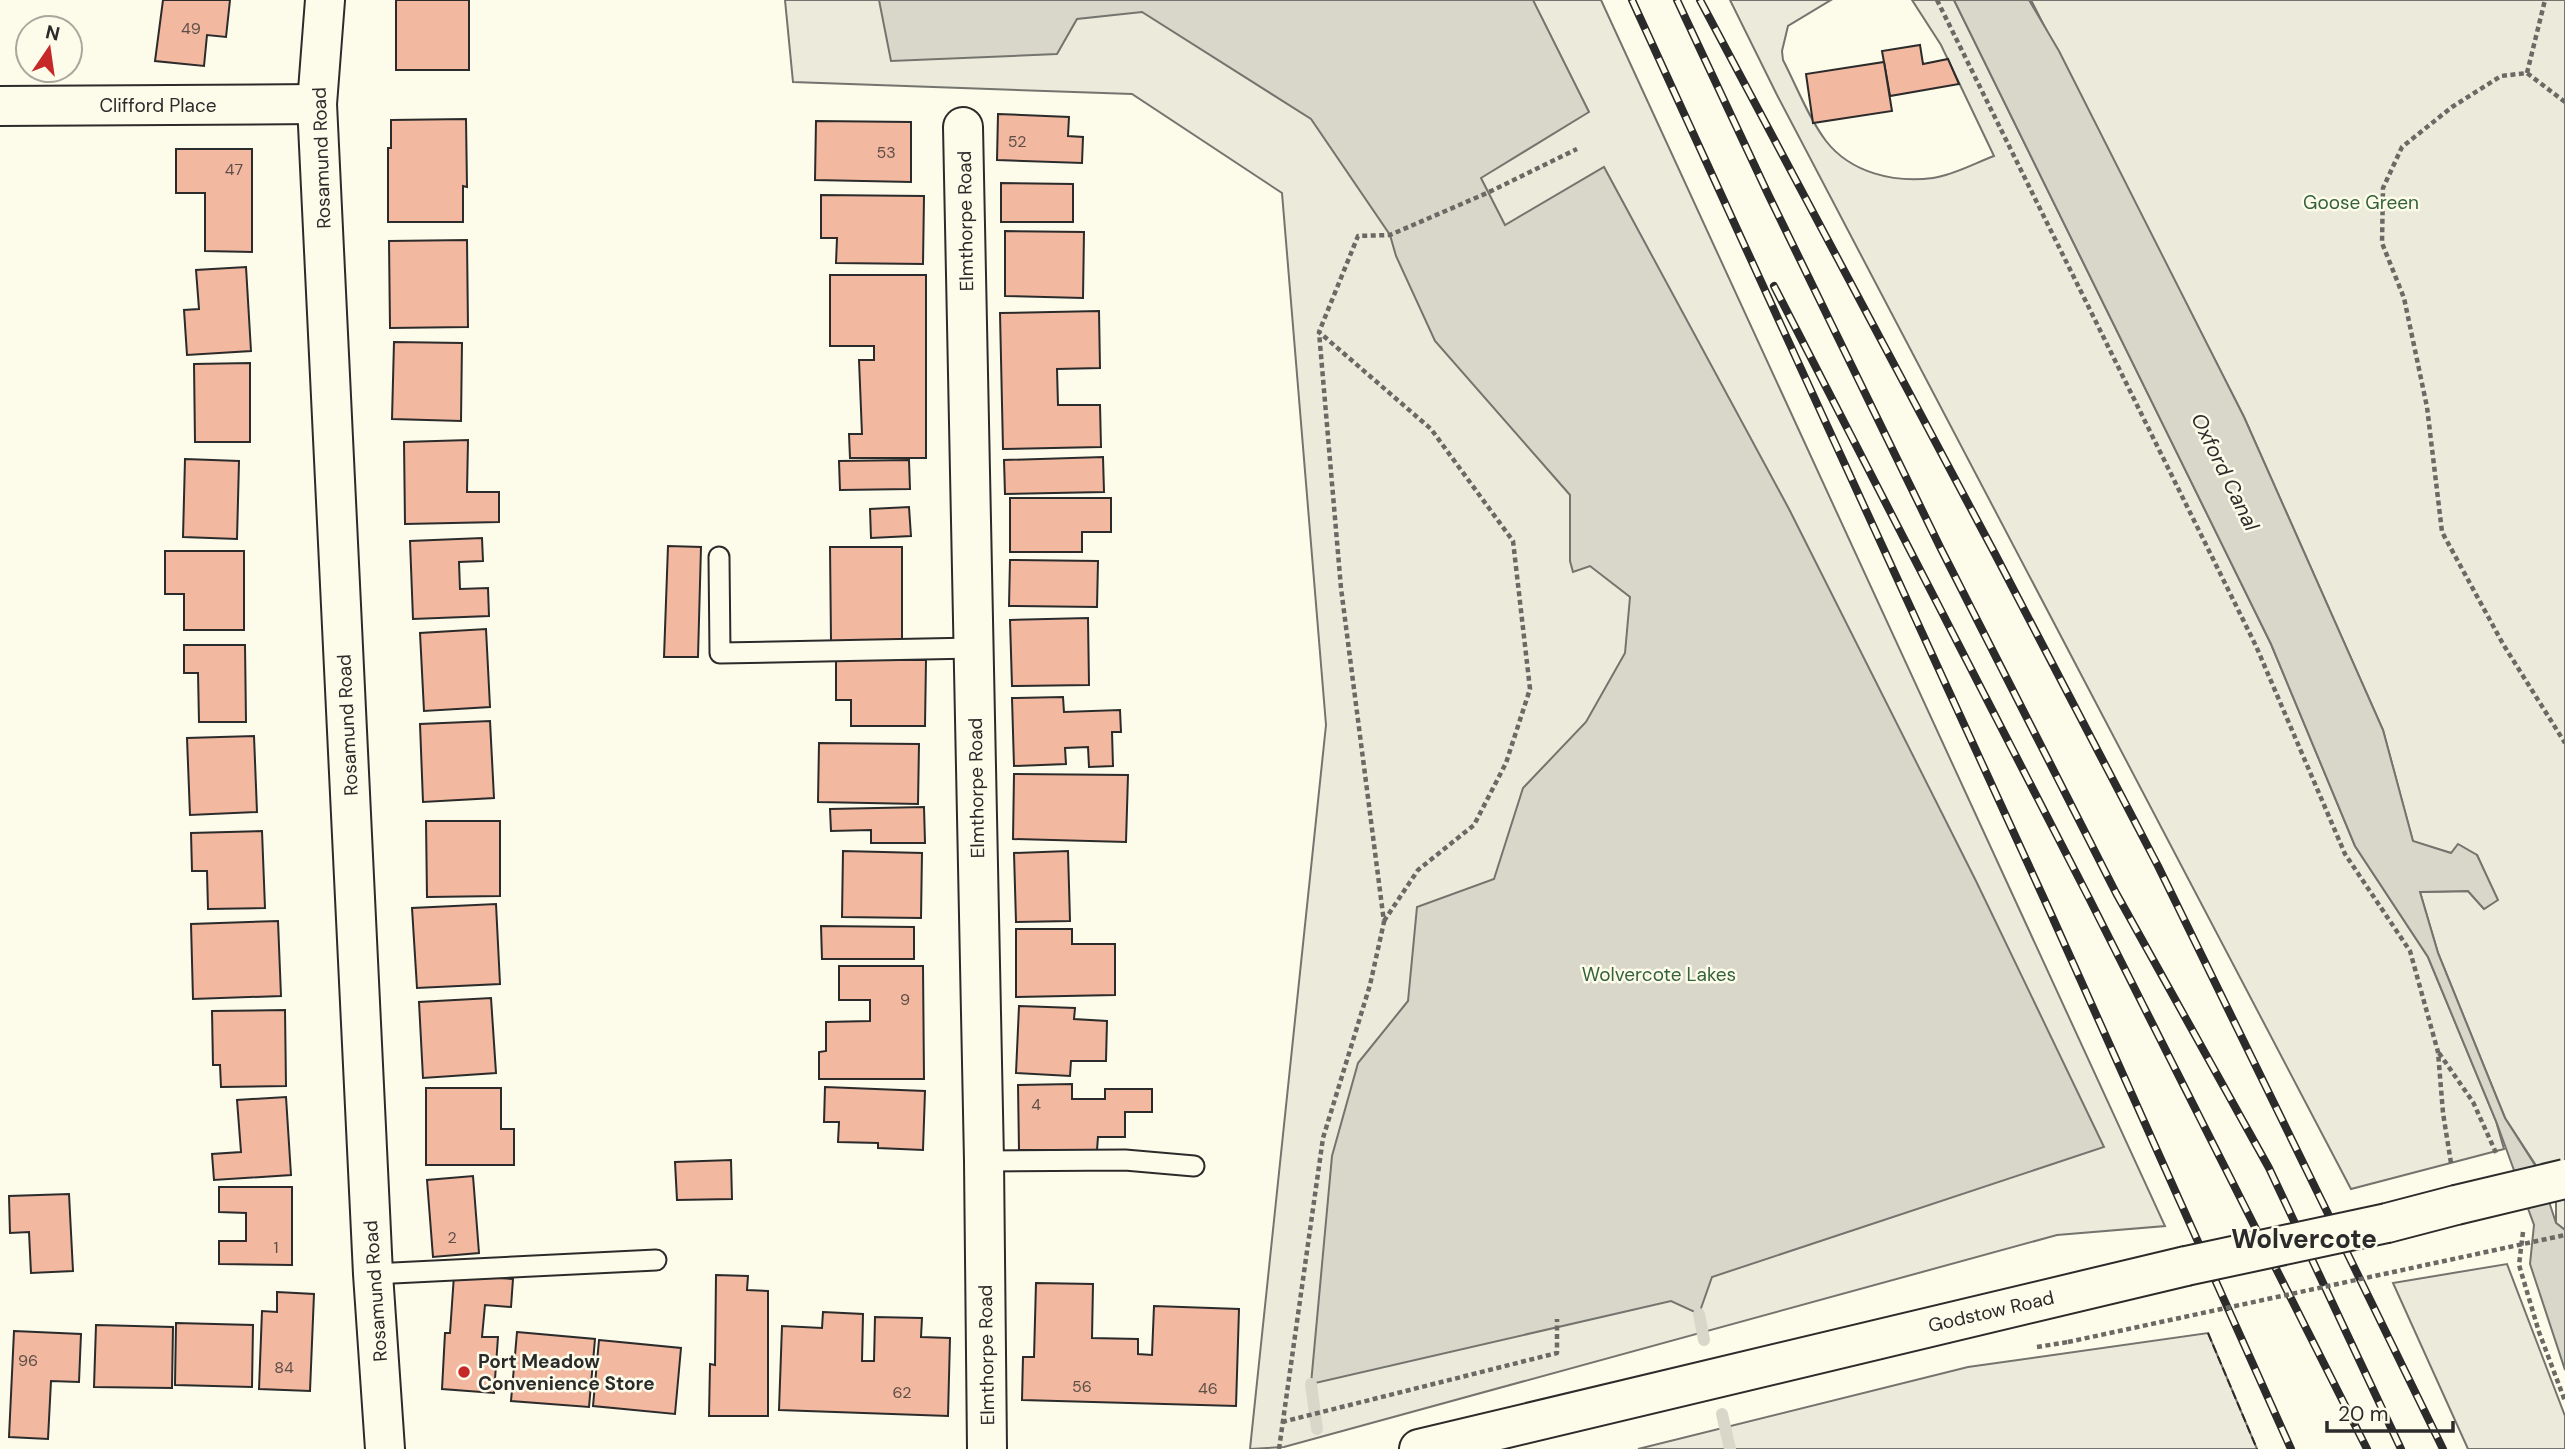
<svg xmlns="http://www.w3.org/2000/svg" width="2565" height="1449" font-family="'DM Sans',sans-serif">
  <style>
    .green { fill: #ecebdb; stroke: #74746e; stroke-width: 2 }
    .water { fill: #d8d7c9; stroke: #74746e; stroke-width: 2 }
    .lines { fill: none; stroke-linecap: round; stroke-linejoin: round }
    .stream { stroke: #d8d7c9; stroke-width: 12 }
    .building { fill: #f2b8a0; stroke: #2b2b2b; stroke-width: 2 }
    .lane-casing { stroke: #2b2b2b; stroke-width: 23 }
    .street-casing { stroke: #2b2b2b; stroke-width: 42 }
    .secondary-casing { stroke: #2b2b2b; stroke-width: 42 }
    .path { stroke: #6a6964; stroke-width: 4.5; stroke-dasharray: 5 3.5; stroke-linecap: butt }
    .lane { stroke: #fdfbea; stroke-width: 19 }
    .street { stroke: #fdfbea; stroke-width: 38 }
    .secondary { stroke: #fdfbea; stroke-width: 38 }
    .rail-casing { stroke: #2b2b2b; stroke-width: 8 }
    .rail { stroke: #fdfbea; stroke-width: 5; stroke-dasharray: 16; stroke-linecap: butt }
    .secondary-bridge-casing { stroke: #2b2b2b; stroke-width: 42; stroke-linecap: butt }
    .path-bridge { stroke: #6a6964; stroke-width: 4.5; stroke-dasharray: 5 3.5; stroke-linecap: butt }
    .secondary-bridge { stroke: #fdfbea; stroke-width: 38 }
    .fence { stroke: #2b2b2b; stroke-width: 2; stroke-dasharray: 9 3.5; stroke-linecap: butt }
    .poi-dot { fill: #c62828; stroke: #fdfbea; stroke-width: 2.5 }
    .labels { text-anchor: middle; stroke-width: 5; stroke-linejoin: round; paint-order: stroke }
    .number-label { font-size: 16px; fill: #5d4e48 }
    .street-label { font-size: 19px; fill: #2b2b2b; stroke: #fdfbea }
    .park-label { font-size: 19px; fill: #34623c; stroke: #fdfbea }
    .poi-label { font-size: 19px; font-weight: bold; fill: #2b2b2b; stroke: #fdfbea; text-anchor: start }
    .water-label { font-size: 21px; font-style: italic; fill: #2b2b2b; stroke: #fdfbea }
    .district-label { font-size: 26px; font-weight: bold; fill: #2b2b2b; stroke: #fdfbea }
  </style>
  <rect width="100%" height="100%" fill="#fdfbea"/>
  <g class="green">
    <polygon points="785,0 1601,0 2165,1226 2057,1235 1284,1447 1250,1449 1326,725 1282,193 1132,94 793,82"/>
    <path d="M 1730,0 L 1831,0 L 1788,26 L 1782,51 L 1783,60 C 1796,85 1809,119 1826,141 C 1851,173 1894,183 1933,178 C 1954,175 1975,163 1994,156 L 1941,45 L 1912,0 L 1954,0 L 2271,644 L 2355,846 L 2428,957 L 2496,1121 L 2504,1149 L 2351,1189 L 1777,95 Z"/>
    <polygon points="2031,0 2565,0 2565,1173 2543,1183 2535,1164 2505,1118 2438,953 2420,892 2468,891 2484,909 2497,900 2477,855 2451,853 2413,842 2383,730 2244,417"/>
    <polygon points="2565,1193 2565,1230 2556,1223 2556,1195"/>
    <polygon points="2507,1264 2565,1416 2565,1449 2468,1449 2393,1283"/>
    <polygon points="2208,1333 2257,1449 1638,1449 1968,1367"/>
  </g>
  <g class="water">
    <polygon points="879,0 1533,0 1589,112 1481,178 1505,225 1604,167 1789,509 1976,881 2104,1147 1712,1277 1699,1314 1671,1301 1311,1384 1332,1156 1358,1063 1408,1001 1417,907 1494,879 1523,788 1586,722 1625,653 1630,597 1590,566 1573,572 1570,561 1570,495 1435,341 1396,256 1390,235 1311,119 1142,12 1077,19 1057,54 891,61"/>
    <polygon points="1954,0 2029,0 2059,51 2244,417 2383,730 2413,841 2451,853 2458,844 2477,855 2498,900 2484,909 2468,891 2420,892 2438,953 2505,1118 2535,1165 2543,1183 2556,1223 2565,1230 2565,1370 2530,1264 2534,1225 2496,1121 2428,957 2355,846 2271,644"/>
  </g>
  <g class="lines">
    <g class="stream">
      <polyline points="1699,1314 1704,1340"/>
      <polyline points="1311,1384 1317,1429"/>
      <polyline points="1722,1414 1730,1449"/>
    </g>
  </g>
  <g class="building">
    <polygon points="163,0 230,0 226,37 207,35 204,66 155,61"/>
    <rect x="396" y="0" width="73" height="70"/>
    <polygon points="1920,45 1923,64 1948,59 1959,84 1890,96 1882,51"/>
    <polygon points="1884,62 1892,111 1813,123 1806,74"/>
    <polygon points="998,114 1069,117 1068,136 1083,137 1082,163 997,160"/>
    <polygon points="466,119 467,187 463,186 463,222 388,222 388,148 391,148 391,120"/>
    <polygon points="816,121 911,122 911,182 815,180"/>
    <polygon points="176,149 252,149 252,252 205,251 205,193 176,193"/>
    <polygon points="1001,183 1073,184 1073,222 1001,222"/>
    <polygon points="821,195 924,196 923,264 836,263 837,238 821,238"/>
    <polygon points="1005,231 1084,232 1083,298 1005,296"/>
    <polygon points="467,240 468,327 390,328 389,241"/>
    <polygon points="246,267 251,351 187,355 184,310 199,309 196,270"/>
    <polygon points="830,275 926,275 926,458 850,458 849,434 862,434 859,360 874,360 874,346 830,346"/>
    <polygon points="1099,311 1100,368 1057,369 1058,405 1100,405 1101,447 1003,449 1000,313"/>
    <polygon points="394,342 462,343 461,421 392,419"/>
    <polygon points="250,363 250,442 195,442 194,364"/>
    <polygon points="468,440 467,492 499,492 499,522 405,524 404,442"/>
    <polygon points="1103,457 1104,492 1005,494 1004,460"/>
    <polygon points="185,459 239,461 237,539 183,537"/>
    <polygon points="909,460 910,489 840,490 839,461"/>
    <polygon points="1010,498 1111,498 1111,532 1082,532 1082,552 1010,552"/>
    <polygon points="909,507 911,536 871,538 870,509"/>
    <polygon points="482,538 483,561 459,562 460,589 488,588 489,616 413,619 410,541"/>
    <polygon points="668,546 701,547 698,657 664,657"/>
    <polygon points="830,547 902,547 902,641 831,641"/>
    <polygon points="165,551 244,551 244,630 184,630 184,594 165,594"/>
    <polygon points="1010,560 1098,561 1097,607 1009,606"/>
    <polygon points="1088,618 1089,685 1012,686 1010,620"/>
    <polygon points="486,629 490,707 424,711 420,633"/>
    <polygon points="184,645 245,645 246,722 199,722 198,673 184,673"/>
    <polygon points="836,660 926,660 925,726 851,726 851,700 836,700"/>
    <polygon points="1063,697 1064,712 1120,710 1121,732 1112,732 1113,766 1089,767 1088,747 1065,748 1066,764 1014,766 1012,698"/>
    <polygon points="490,721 494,798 423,802 420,724"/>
    <polygon points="254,736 257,812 190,815 187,738"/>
    <polygon points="819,743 919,744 918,804 818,802"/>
    <polygon points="1014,774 1128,775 1126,842 1013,839"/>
    <polygon points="924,807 925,843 871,843 871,830 831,831 830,809"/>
    <polygon points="426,821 500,821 500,896 427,897"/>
    <polygon points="262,831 265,908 208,909 207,871 192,871 191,833"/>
    <polygon points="843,851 922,853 921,918 842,917"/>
    <polygon points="1068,851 1070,921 1016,922 1014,853"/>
    <polygon points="496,904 500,984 417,988 412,908"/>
    <polygon points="278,921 281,996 193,999 191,924"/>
    <polygon points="821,926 914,927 914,959 822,959"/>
    <polygon points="1016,929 1072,929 1072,944 1115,944 1115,995 1016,997"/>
    <polygon points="839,966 923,966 924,1079 819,1079 819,1052 826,1051 826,1022 870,1021 870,1000 839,1000"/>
    <polygon points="491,998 496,1073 423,1078 419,1002"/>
    <polygon points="1019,1006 1075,1008 1074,1019 1107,1021 1106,1061 1071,1061 1070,1076 1016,1073"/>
    <polygon points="285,1010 286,1086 221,1087 220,1065 213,1065 212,1011"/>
    <polygon points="1072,1084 1072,1099 1105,1099 1105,1089 1152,1089 1152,1112 1125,1112 1125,1137 1098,1137 1097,1150 1019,1150 1018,1085"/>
    <polygon points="825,1087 925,1091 923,1150 878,1148 878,1143 838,1142 839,1122 824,1122"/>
    <polygon points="426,1088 501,1088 501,1129 514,1129 514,1165 426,1165"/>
    <polygon points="286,1097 291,1175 214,1180 212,1154 241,1152 237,1100"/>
    <polygon points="731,1160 732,1199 677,1200 675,1162"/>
    <polygon points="473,1176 479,1253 433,1257 427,1180"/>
    <polygon points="219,1187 292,1187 292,1265 219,1264 219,1241 246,1241 246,1213 219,1212"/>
    <polygon points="69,1194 73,1271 31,1273 29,1232 10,1233 9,1196"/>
    <polygon points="454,1275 513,1279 511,1307 485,1305 482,1337 498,1337 494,1393 442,1389 445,1333 450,1333"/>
    <polygon points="716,1275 748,1276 747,1290 768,1291 768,1416 709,1416 710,1364 715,1365"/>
    <polygon points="1036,1283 1093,1284 1092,1338 1138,1339 1138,1354 1152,1355 1154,1306 1239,1309 1236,1406 1022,1400 1023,1357 1034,1357"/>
    <polygon points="277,1292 314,1294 310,1391 259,1389 262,1311 277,1312"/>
    <polygon points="823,1312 863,1314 862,1361 874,1361 875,1317 922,1318 921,1337 950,1338 948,1416 779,1410 782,1326 822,1328"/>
    <polygon points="176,1323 253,1325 252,1387 175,1385"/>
    <polygon points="96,1325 173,1327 172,1388 94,1387"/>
    <polygon points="14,1331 81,1334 79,1382 51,1381 48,1439 9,1437"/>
    <polygon points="517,1332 595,1339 589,1407 511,1401"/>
    <polygon points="599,1340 681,1348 675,1414 593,1406"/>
  </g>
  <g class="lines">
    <defs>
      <g id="lane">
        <polyline points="719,557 720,653 974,648"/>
        <polyline points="984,1161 1125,1160 1194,1166"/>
        <polyline points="373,1274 656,1260"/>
      </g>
      <g id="street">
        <polyline points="325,0 317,104 373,1274 385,1449"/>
        <polyline points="0,106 317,104"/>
        <polyline points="963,127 984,1161 987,1449"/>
      </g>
      <g id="secondary">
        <polyline points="2387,1223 2456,1205"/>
        <polyline points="1419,1449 2186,1266"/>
      </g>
    </defs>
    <use href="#lane" class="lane-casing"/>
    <use href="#street" class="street-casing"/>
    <use href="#secondary" class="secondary-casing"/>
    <g class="path">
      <polyline points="1937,0 2256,646 2345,854 2410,951 2438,1052 2443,1113 2451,1163"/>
      <polyline points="2527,73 2545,0"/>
      <polyline points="2565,102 2527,73 2501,76 2452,107 2402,147 2383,188 2382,243 2404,298 2427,407 2442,532 2503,644 2565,743"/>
      <polyline points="1384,921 1418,870 1474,825 1506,763 1530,689 1513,541 1431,429 1319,332 1358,236 1390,235 1487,193 1577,149"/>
      <polyline points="2439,1053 2473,1102 2497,1155"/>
      <polyline points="2523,1232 2519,1265 2539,1332 2565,1401"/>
      <polyline points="2037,1347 2068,1342"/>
      <polyline points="1282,1422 1557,1353 1557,1319"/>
      <polyline points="1279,1449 1323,1138 1370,985 1384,922 1341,588 1319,332"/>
    </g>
    <use href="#lane" class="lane"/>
    <use href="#street" class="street"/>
    <use href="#secondary" class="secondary"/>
    <defs>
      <g id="rail">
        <polyline points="1632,0 2051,914 2291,1449"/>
        <polyline points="1677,0 1768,194 1941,549 2116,893 2269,1168 2401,1449"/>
        <polyline points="1700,0 1994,552 2158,866 2443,1449"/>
        <polyline points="1774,286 2090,900 2367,1449"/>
      </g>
    </defs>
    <use href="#rail" class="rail-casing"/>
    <use href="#rail" class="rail"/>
    <defs>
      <g id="secondary-bridge">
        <polyline points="2456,1205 2565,1179"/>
        <polyline points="2186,1266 2387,1223"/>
      </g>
    </defs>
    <use href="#secondary-bridge" class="secondary-bridge-casing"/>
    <polyline class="path-bridge" points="2068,1342 2565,1235"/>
    <use href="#secondary-bridge" class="secondary-bridge"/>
    <polyline class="fence" points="2208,1333 2257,1449"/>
  </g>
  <circle class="poi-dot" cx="464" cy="1372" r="7"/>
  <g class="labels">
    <g class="number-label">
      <text x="191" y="34">49</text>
      <text x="1017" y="147">52</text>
      <text x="886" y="158">53</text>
      <text x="234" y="175">47</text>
      <text x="905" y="1005">9</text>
      <text x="1036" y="1110">4</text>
      <text x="452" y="1243">2</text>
      <text x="276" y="1253">1</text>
      <text x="28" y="1366">96</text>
      <text x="284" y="1373">84</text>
      <text x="1082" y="1392">56</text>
      <text x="1208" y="1394">46</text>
      <text x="902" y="1398">62</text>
    </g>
    <g class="street-label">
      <text x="158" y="112">Clifford Place</text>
      <text transform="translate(321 158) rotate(-92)" y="7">Rosamund Road</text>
      <text transform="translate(965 221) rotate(-91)" y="7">Elmthorpe Road</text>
      <text transform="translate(347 725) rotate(-93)" y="7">Rosamund Road</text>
      <text transform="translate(976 788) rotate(-91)" y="7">Elmthorpe Road</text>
      <text transform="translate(375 1291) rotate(-94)" y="7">Rosamund Road</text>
      <text transform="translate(1991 1311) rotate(-13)" y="7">Godstow Road</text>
      <text transform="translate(986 1355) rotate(-91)" y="7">Elmthorpe Road</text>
    </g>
    <g class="park-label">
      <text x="2361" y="209">Goose Green</text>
      <text x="1659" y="981">Wolvercote Lakes</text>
    </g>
    <g class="poi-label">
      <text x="478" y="1368">Port Meadow<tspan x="478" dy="22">Convenience Store</tspan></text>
    </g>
    <g class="water-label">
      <text transform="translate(2225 472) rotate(64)" y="7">Oxford Canal</text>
    </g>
    <g class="district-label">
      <text x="2304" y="1248">Wolvercote</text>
    </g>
  </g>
  <g transform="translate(49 49) rotate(13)"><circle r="33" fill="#fdfbea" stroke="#a9a89e" stroke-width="2"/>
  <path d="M0-5L12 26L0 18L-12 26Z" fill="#c62828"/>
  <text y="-10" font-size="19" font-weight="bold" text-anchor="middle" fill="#2b2b2b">N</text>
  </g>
  <path d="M2327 1421v10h126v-10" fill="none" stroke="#2b2b2b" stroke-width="3.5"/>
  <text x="2338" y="1421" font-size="21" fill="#2b2b2b" stroke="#fdfbea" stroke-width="5" paint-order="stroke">20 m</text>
</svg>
